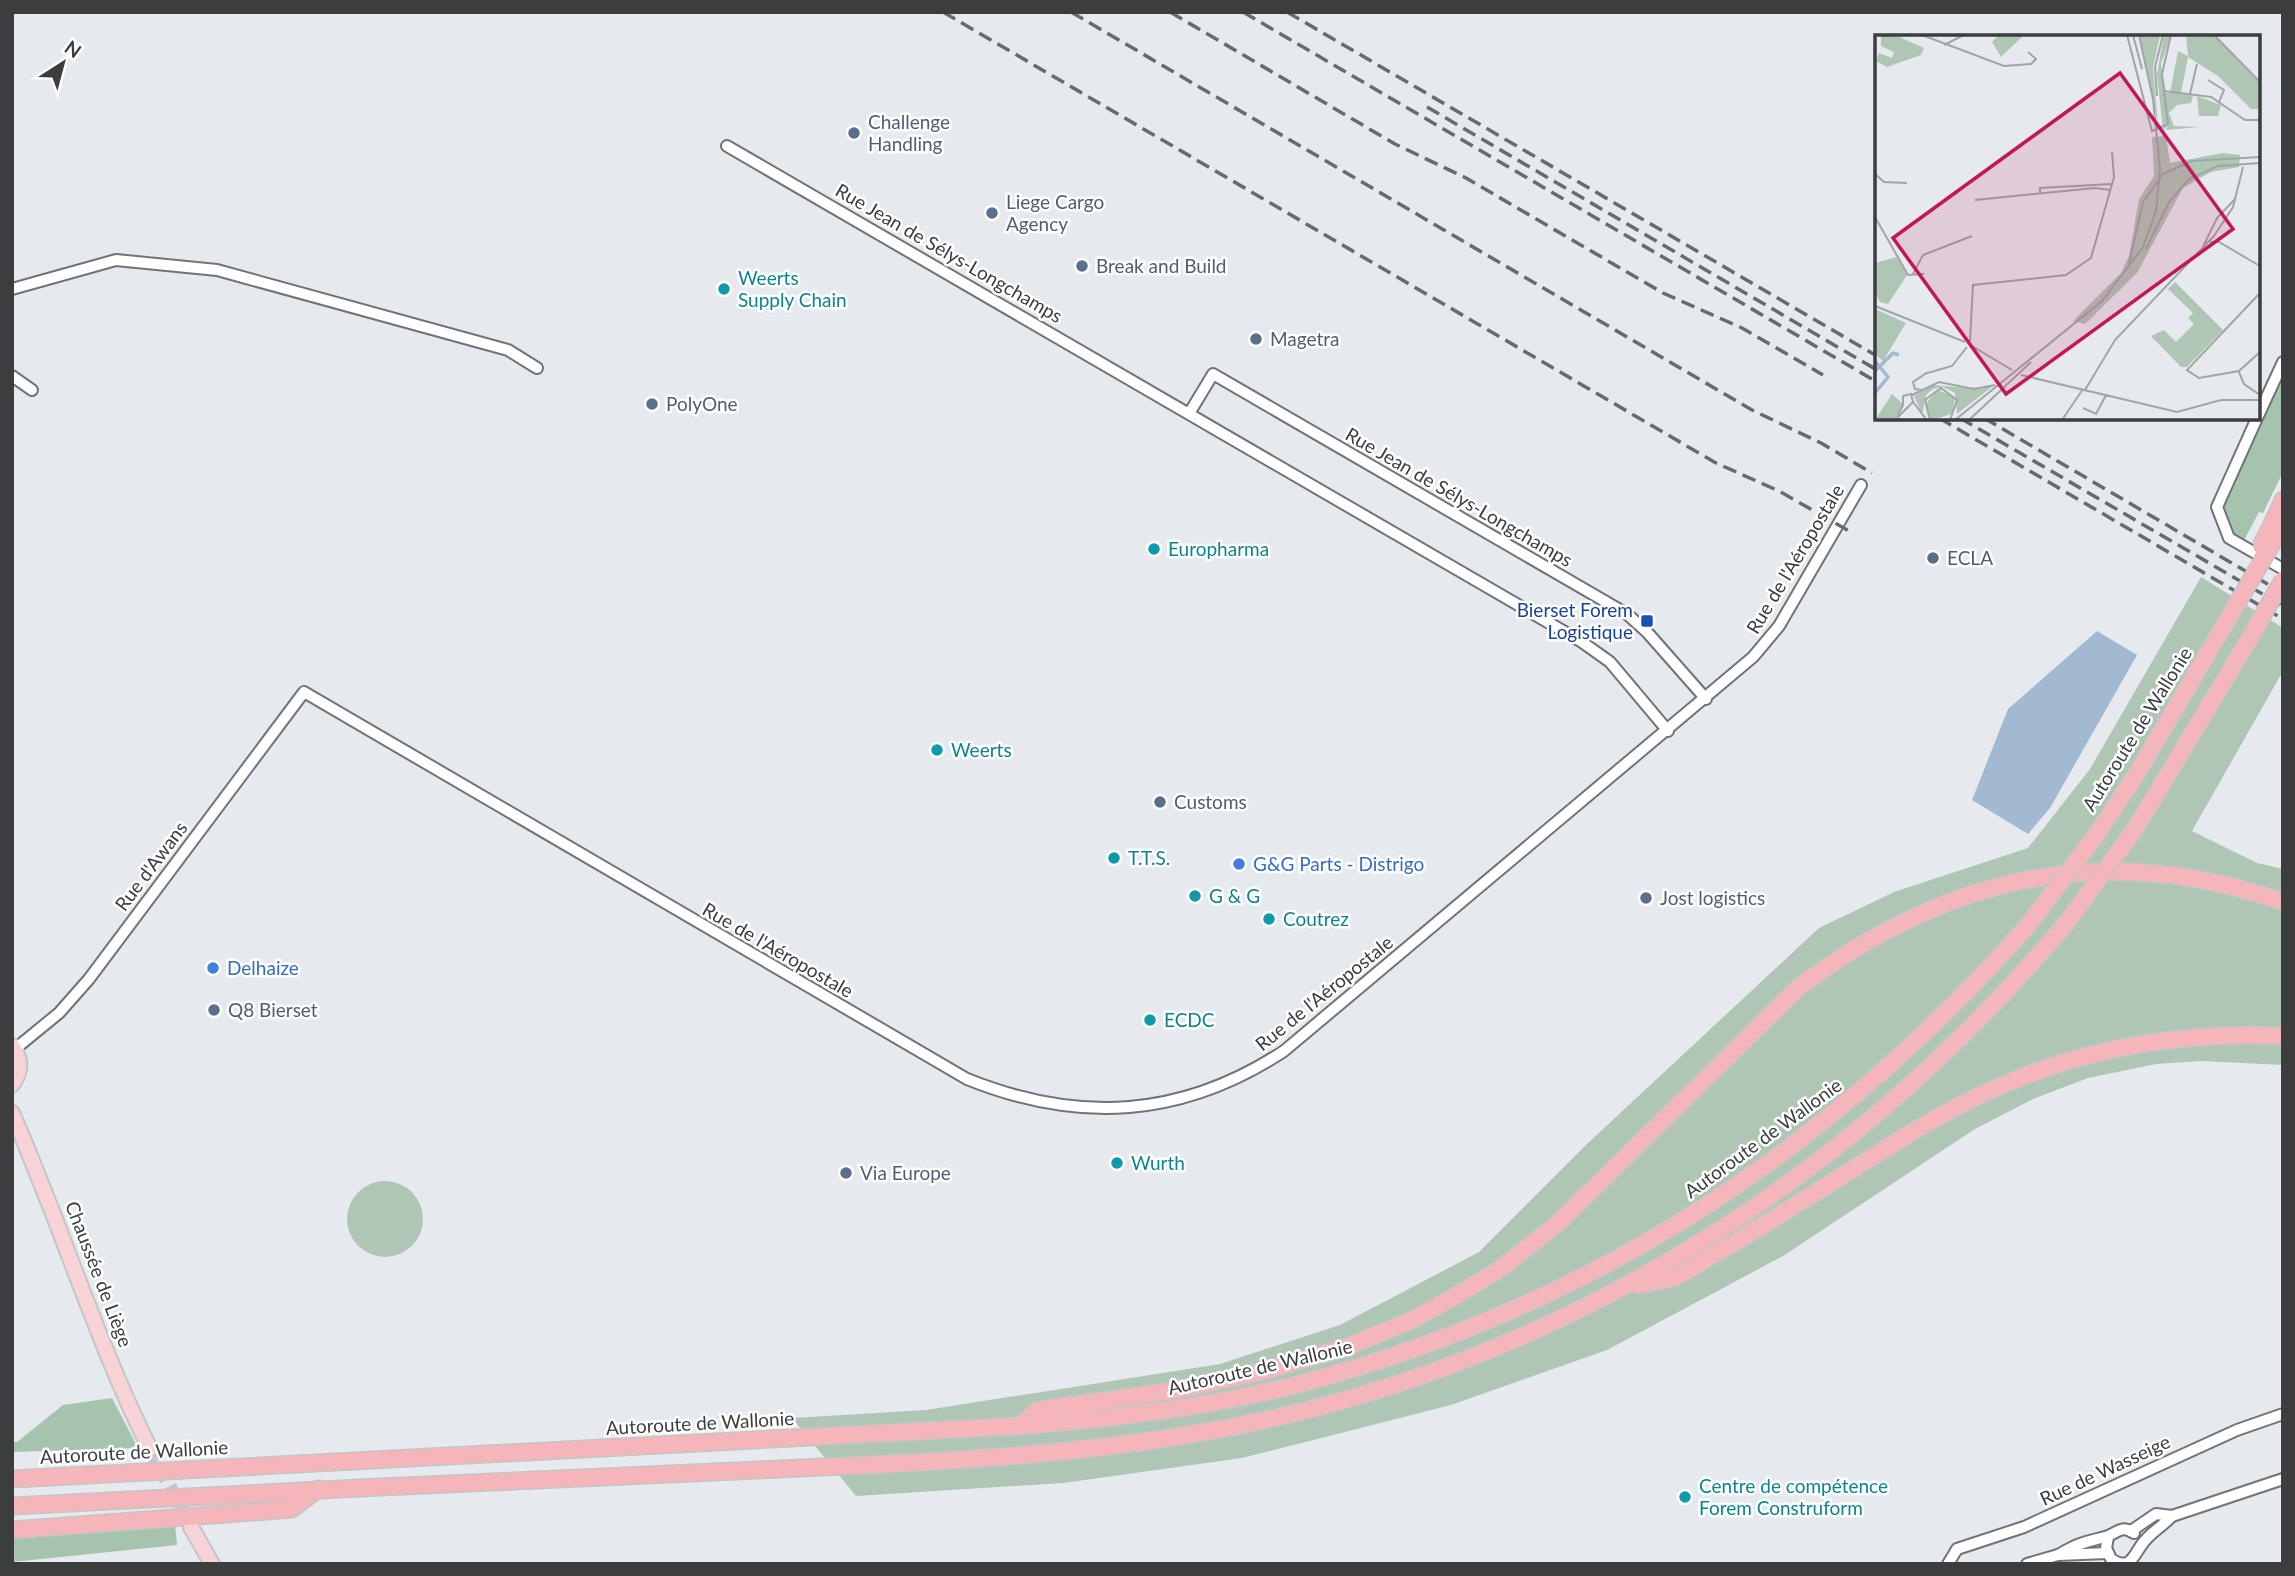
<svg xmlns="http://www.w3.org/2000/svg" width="2295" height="1576" font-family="Lato,sans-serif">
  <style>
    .green { fill: #aec6b3 }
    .forest { fill: #a5c3ad }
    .water { fill: #a2b9d2 }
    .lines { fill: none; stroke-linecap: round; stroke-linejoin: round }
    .major-tunnel { stroke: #c4c7cb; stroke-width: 14; stroke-dasharray: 14 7; stroke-linecap: butt }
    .minor-casing { stroke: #707377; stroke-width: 14 }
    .major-casing { stroke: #c4c5c5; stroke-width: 18 }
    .highway-casing { stroke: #c4c5c5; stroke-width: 19 }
    .minor { stroke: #fff; stroke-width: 10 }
    .major { stroke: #f8d3d6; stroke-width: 14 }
    .highway { stroke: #f4b6bb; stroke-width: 16 }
    .rail { stroke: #686a6c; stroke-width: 3.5; stroke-dasharray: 14 7; stroke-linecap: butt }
    .highway-bridge-casing { stroke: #c4c5c5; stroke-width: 19; stroke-linecap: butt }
    .highway-bridge { stroke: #f4b6bb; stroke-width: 16 }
    .service-dot { fill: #5c6f8a; stroke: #fff; stroke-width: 2.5 }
    .culture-dot { fill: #0f9aa8; stroke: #fff; stroke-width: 2.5 }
    .transit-dot { fill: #1a4fb4; stroke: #fff; stroke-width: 2.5 }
    .shop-dot { fill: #3f7fe0; stroke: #fff; stroke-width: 2.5 }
    .labels { text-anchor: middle; stroke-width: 5; stroke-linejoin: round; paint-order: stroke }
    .service-label { font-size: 19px; fill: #4e5e75; stroke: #fff; text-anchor: start }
    .street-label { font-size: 19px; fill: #3c3d3f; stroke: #fff }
    .culture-label { font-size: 19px; fill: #0d838f; stroke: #fff; text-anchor: start }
    .transit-label { font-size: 19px; fill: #164399; stroke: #fff; text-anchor: end }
    .shop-label { font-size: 19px; fill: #366cbe; stroke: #fff; text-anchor: start }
    .inset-river { fill: none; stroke: #a2b9d2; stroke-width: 3.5 }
    .inset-road { fill: none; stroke: #a2a5a8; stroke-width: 2 }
    .view { fill: #c2185b; fill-opacity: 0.15; stroke: #c2185b; stroke-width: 3.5 }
    .inset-edge { fill: none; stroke: #3c3d3f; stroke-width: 3.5 }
  </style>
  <rect width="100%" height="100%" fill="#e6eaee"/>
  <g class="green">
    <polygon points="2201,577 2283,628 2283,671 2192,831 2257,863 2283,869 2283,1065 2201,1061 2156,1064 2088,1078 2033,1099 1975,1129 1783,1256 1607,1350 1451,1405 1242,1458 1063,1483 856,1496 792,1418 926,1410 1220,1364 1340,1325 1479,1252 1588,1143 1819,928 1894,892 2028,848 2090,769"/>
    <circle cx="385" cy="1219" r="38"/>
  </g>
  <g class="forest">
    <path d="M 2283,368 L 2283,472 L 2263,513 L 2259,512 L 2242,544 C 2229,531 2223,519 2224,500 Z"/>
    <polygon points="112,1398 138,1448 12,1452 12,1442 17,1442 63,1405"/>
    <polygon points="175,1525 177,1545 12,1562 12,1539"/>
  </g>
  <polygon class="water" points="2097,631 2137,655 2050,808 2028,834 1972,800 2008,709"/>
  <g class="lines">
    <polyline class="major-tunnel" points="150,1449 190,1525"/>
    <defs>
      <g id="minor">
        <polyline points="727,146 1582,642 1610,662 1668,731"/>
        <polyline points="12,289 116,260 217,270 508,350 537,368"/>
        <polyline points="12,376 32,390"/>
        <polyline points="1190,412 1213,374 1627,614 1647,632 1706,699"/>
        <polyline points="2258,416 2283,362"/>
        <polyline points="2257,418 2217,507 2229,538 2283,569"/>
        <path d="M 15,1049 L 59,1013 L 89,979 L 304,692 L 967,1079 C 1079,1124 1182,1118 1284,1051 L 1753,657 L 1779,626 L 1861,485"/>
        <polyline points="2131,1531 2156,1514 2172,1516 2283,1479"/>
        <path d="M 2108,1537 L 2106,1548 L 2111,1559 C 2131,1572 2134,1554 2143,1543 C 2151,1532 2163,1526 2172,1516"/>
        <path d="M 2058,1555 C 2079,1543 2082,1543 2105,1537 C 2117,1534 2120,1524 2134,1533"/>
        <polyline points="1948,1564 1957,1549 2024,1527 2237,1430 2283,1414"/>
        <polyline points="2027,1564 2058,1555 2107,1553"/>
      </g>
      <g id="major">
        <path d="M 12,1046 C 22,1059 21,1072 12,1085"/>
        <path d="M 12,1113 C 61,1224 96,1341 150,1449"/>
        <polyline points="191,1527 212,1564"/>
      </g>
      <g id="highway">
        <polyline points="2274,520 2283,500"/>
        <polyline points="2135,829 2245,646"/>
        <polyline points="2099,831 2136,775 2222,629"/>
        <path d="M 1638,1285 L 1674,1278 C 1731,1245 1787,1211 1842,1176 C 1893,1144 1943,1111 1998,1087 C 2088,1047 2186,1032 2283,1036"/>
        <path d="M 1020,1426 L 1038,1410 L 1165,1392 L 1260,1372 L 1347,1347 L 1412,1320 L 1454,1297 L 1500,1269 L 1557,1224 L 1799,987 C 1947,876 2105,839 2283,902"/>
        <path d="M 12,1479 L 1020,1426 C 1116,1418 1213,1407 1307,1382 C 1599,1303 1830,1149 2029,924"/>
        <path d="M 12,1506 C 239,1493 465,1483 692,1473 C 855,1465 1020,1462 1181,1436 C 1535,1380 1840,1193 2068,921"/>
        <polyline points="12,1530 292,1509 318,1489"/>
      </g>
    </defs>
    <use href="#minor" class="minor-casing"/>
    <use href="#major" class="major-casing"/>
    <use href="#highway" class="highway-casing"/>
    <use href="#minor" class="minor"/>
    <use href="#major" class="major"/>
    <use href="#highway" class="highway"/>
    <g class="rail">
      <polyline points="943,12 1716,463 1779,491 1851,532"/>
      <polyline points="1071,12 1752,410 1821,443 1872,473"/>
      <polyline points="1170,12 1395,144 1466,178 1663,293 1742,328 1823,375"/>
      <polyline points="1243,12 1877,382"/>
      <polyline points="1287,12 1877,356"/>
      <polyline points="1427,107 1877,370"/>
      <polyline points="1939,418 2283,619"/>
      <polyline points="1960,418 2283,606"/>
      <polyline points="1984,418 2283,593"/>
    </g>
    <defs>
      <g id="highway-bridge">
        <polyline points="2261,546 2274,520"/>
        <polyline points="2222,629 2282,527"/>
        <polyline points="2245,646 2283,580"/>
        <polyline points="2068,921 2135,829"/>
        <polyline points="2029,924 2099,831"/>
      </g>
    </defs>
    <use href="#highway-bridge" class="highway-bridge-casing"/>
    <use href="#highway-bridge" class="highway-bridge"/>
  </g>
  <g class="service-dot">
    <circle cx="854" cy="133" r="7"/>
    <circle cx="992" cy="213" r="7"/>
    <circle cx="1082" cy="266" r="7"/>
    <circle cx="1256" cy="339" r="7"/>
    <circle cx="652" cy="404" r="7"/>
    <circle cx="1933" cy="558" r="7"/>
    <circle cx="1160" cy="802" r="7"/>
    <circle cx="1646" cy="898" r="7"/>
    <circle cx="214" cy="1010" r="7"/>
    <circle cx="846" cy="1173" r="7"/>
  </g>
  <g class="culture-dot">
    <circle cx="724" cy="289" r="7"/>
    <circle cx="1154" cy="549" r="7"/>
    <circle cx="937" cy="750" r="7"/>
    <circle cx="1114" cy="858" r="7"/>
    <circle cx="1195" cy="896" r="7"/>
    <circle cx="1269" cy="919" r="7"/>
    <circle cx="1150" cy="1020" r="7"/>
    <circle cx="1117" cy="1163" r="7"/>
    <circle cx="1685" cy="1497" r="7"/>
  </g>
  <rect class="transit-dot" x="1640" y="614" width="14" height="14" rx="3.5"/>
  <g class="shop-dot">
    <circle cx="1239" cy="864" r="7"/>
    <circle cx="213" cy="968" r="7"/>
  </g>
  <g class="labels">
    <g class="service-label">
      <text x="868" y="129">Challenge<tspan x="868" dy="22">Handling</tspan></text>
      <text x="1006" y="209">Liege Cargo<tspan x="1006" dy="22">Agency</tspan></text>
      <text x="1096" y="273">Break and Build</text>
      <text x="1270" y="346">Magetra</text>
      <text x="666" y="411">PolyOne</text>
      <text x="1947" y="565">ECLA</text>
      <text x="1174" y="809">Customs</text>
      <text x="1660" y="905">Jost logistics</text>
      <text x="228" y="1017">Q8 Bierset</text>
      <text x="860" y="1180">Via Europe</text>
    </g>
    <g class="street-label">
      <text transform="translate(949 253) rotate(30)" y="7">Rue Jean de Sélys-Longchamps</text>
      <text transform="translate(1459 497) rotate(30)" y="7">Rue Jean de Sélys-Longchamps</text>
      <text transform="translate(1795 559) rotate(-59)" y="7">Rue de l'Aéropostale</text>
      <text transform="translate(2137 729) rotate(-58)" y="7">Autoroute de Wallonie</text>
      <text transform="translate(151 866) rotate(-53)" y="7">Rue d'Awans</text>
      <text transform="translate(778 950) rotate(30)" y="7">Rue de l'Aéropostale</text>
      <text transform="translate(1324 993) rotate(-39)" y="7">Rue de l'Aéropostale</text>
      <text transform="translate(1763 1138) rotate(-36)" y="7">Autoroute de Wallonie</text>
      <text transform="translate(99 1274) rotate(69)" y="7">Chaussée de Liège</text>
      <text transform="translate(1260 1367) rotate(-13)" y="7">Autoroute de Wallonie</text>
      <text transform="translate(700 1423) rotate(-3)" y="7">Autoroute de Wallonie</text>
      <text transform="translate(134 1452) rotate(-3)" y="7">Autoroute de Wallonie</text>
      <text transform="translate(2105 1470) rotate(-25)" y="7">Rue de Wasseige</text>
    </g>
    <g class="culture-label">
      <text x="738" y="285">Weerts<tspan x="738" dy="22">Supply Chain</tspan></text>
      <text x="1168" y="556">Europharma</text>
      <text x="951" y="757">Weerts</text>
      <text x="1128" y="865">T.T.S.</text>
      <text x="1209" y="903">G &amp; G</text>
      <text x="1283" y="926">Coutrez</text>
      <text x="1164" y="1027">ECDC</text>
      <text x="1131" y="1170">Wurth</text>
      <text x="1699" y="1493">Centre de compétence<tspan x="1699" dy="22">Forem Construform</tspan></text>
    </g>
    <g class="transit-label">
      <text x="1633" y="617">Bierset Forem<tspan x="1633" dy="22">Logistique</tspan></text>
    </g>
    <g class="shop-label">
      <text x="1253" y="871">G&amp;G Parts - Distrigo</text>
      <text x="227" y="975">Delhaize</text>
    </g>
  </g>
  <g transform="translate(1875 35)">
    <rect width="385" height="385" fill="#e6eaee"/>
    <path d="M 6,0 L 20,0 L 49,13 L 46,20 L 12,32 L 1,26 L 4,18 L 17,23 L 19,17 L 6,11 ZM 124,0 L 129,1 L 149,0 L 126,22 L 117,7 ZM 265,0 L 285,0 L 278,33 L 283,90 ZM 289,0 L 296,0 L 286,29 L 291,58 L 295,58 L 303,16 L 313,21 L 311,0 L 338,0 L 385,48 L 385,74 L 376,74 L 343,41 L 313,22 L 306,58 L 318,61 L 316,68 L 302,70 L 294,78 L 299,91 L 325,92 L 291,95 L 293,91 L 288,95 L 282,39 ZM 322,61 L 346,70 L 343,81 L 324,81 ZM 291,101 L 295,128 L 348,118 L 365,120 L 364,132 L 336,137 L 308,153 L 262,238 L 210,289 L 198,286 L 246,238 L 254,221 L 264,164 L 279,141 L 277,102 ZM 22,222 L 32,240 L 13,269 L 5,267 L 0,258 L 0,228 ZM 300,247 L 348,295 L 312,332 L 306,332 L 276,301 L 289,295 L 301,307 L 319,289 L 313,283 L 318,278 L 293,254 ZM 0,274 L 31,288 L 8,326 L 0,319 ZM 58,350 L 93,353 L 118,351 L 82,379 L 80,358 L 68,352 L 58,354 L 51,360 L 47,380 L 39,361 ZM 63,355 L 80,362 L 77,379 L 56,385 L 51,368 ZM 17,359 L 28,369 L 22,385 L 0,385 Z" fill="#aec6b3"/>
    <path class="inset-river" d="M 0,326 L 13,342 L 0,358M 0,336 L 18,318 L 24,320"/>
    <path class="inset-road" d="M 47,0 L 129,31 L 156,29 L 161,24 L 153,17M 252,0 L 277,96 L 293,89 L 287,39 L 296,0M 258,0 L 267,34M 339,0 L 385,47M 69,10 L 89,0M 333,45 L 349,55 L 344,67M 289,56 L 336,62 L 370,85 L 385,85M 315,59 L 322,29M 282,61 L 280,32 L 288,0M 0,139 L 9,147 L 32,148M 165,158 L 165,153 L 237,149M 100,165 L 220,153 L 235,155M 0,182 L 33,240 L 49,239M 335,207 L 344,207 L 385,231M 271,214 L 294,167 L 314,144 L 343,131 L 385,128M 324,220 L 342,183 L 361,163M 254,229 L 268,167 L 288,139 L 316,126 L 385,122M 38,239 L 48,220 L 97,201M 385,258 L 312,335 L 324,343 L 364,336 L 385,317M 0,271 L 90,307M 95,306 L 98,250 L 191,240 L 216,223 L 239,142 L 237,117M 97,311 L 137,335M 364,337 L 369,349 L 385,360M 49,339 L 77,331 L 92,312M 146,340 L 302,377 L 346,365 L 385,365M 47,355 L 40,354 L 38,347 L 50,339M 210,355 L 240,305 L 339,201 L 358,172 L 368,132M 37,360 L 64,347 L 99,354 L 120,350M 38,367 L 51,384M 208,373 L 221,379 L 231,360M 23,385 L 24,378 L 28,370 L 28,361 L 36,359 L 38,367 L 23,382M 55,385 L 50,365 L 66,353 L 82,365 L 75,385M 80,385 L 227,266 L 268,212 L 281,176 L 285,134 L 278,64 L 264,0M 94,385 L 156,327M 187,385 L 208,354"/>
    <path class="view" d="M 245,38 L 358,194 L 131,359 L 18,203 Z"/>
    <rect width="385" height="385" class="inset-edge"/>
  </g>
  <rect width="2295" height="1576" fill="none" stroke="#3c3d3f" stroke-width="28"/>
  <g transform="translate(63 63) rotate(36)" stroke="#ffffff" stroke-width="5" paint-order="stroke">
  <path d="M0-5L12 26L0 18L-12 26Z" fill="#3c3d3f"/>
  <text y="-10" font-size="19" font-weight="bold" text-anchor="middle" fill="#3c3d3f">N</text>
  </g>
</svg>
